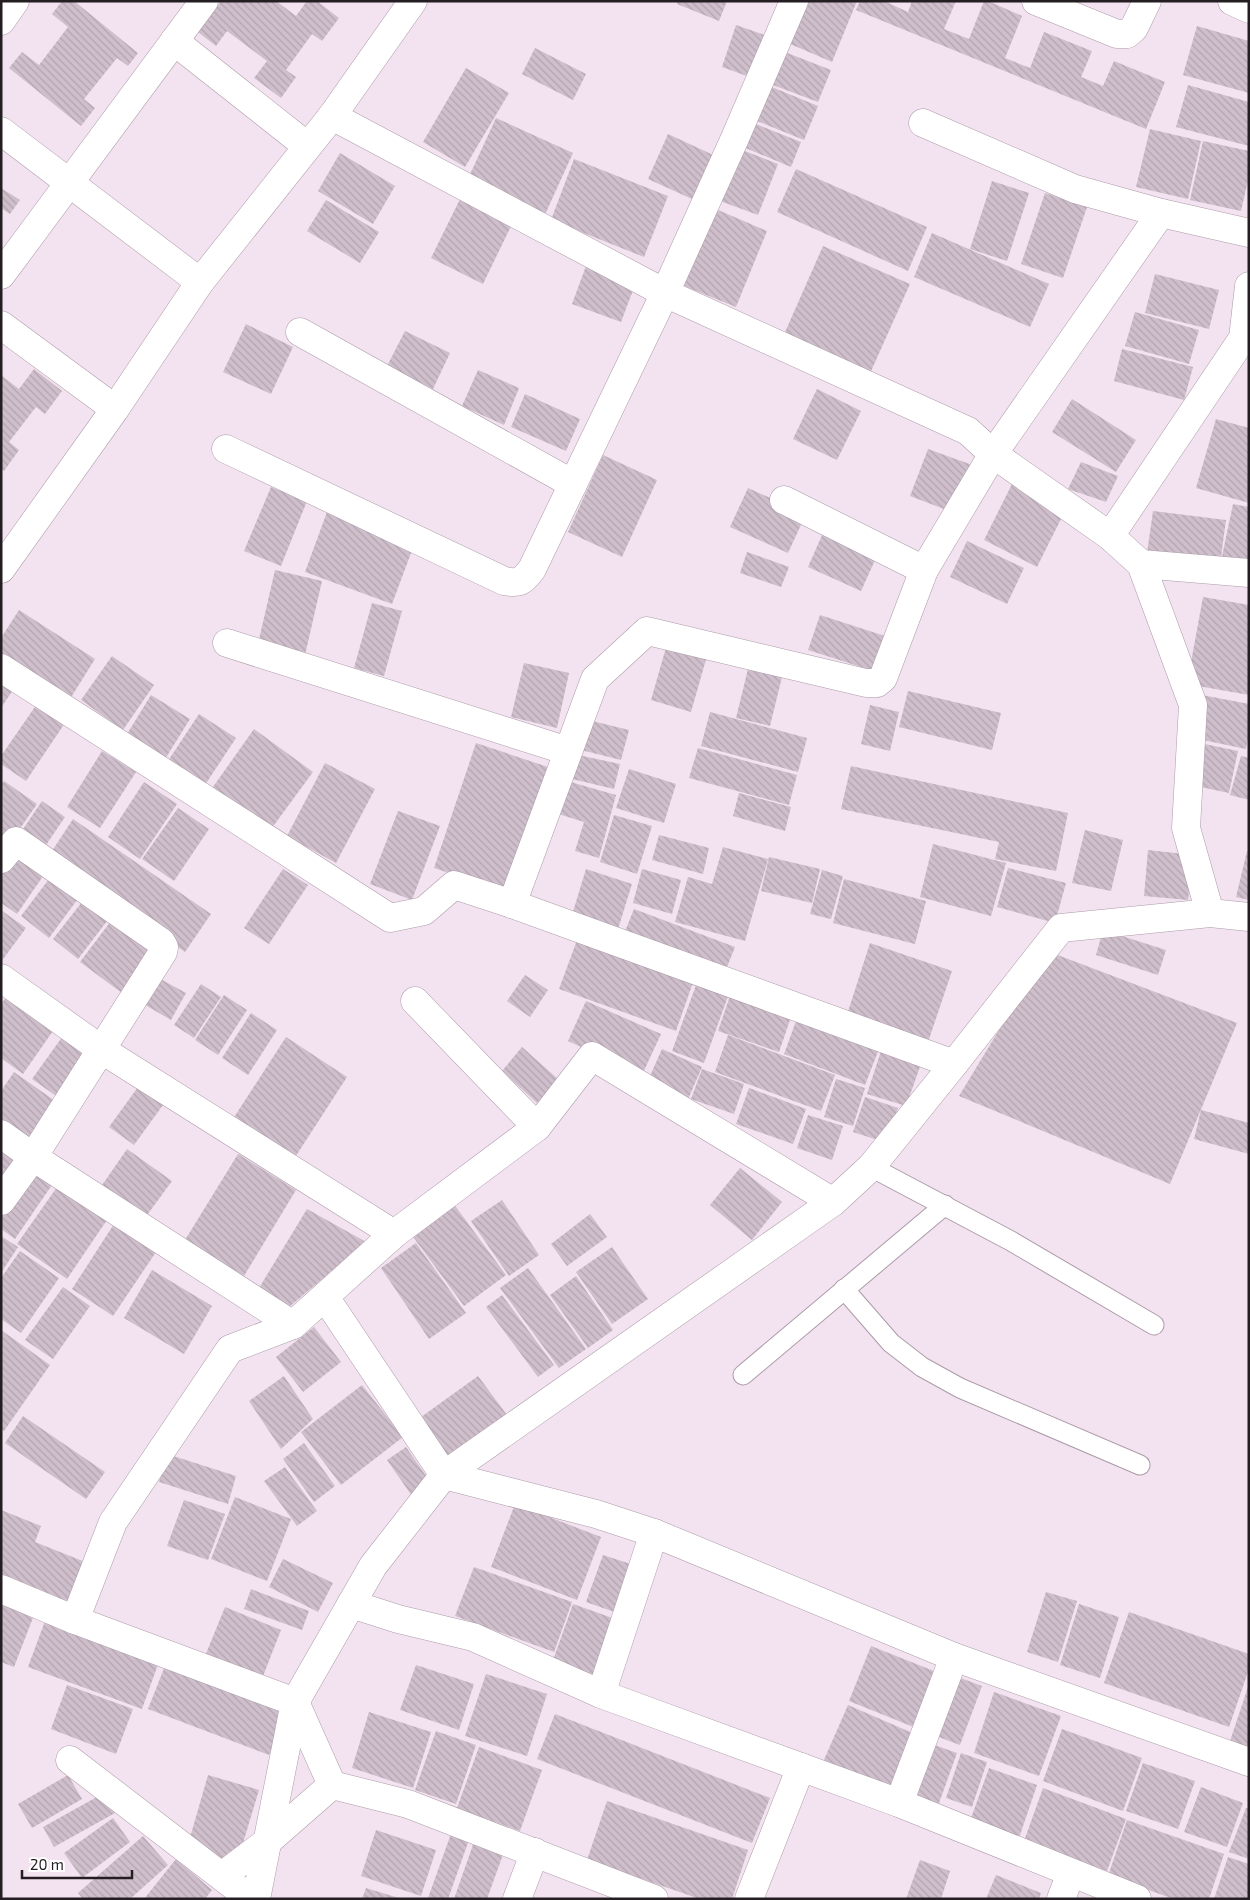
<svg xmlns="http://www.w3.org/2000/svg" width="1250" height="1900" font-family="'Exo 2',sans-serif">
  <style>
    .building { fill: url(#building-back-hatch) }
    .lines { fill: none; stroke-linecap: round; stroke-linejoin: round }
    .service-casing { stroke: #ac9ca9; stroke-width: 21 }
    .minor-casing { stroke: #ac9ca9; stroke-width: 29 }
    .service { stroke: #fff; stroke-width: 19 }
    .minor { stroke: #fff; stroke-width: 28 }
  </style>
  <defs>
    <pattern id="building-back-hatch" width="6" height="6" patternUnits="userSpaceOnUse" patternTransform="scale(1.25)"><rect width="6" height="6" fill="#cfbfcc"/><path d="M-1 5l2 2M0 0l6 6M5-1l2 2" fill="none" stroke="#b2a4af"/></pattern>
  </defs>
  <rect width="100%" height="100%" fill="#f3e2f0"/>
  <g class="building">
    <polygon points="62,1 74,1 138,53 128,66 117,58 84,99 95,108 81,126 9,68 22,52 39,65 68,27 52,14"/>
    <polygon points="221,1 276,1 296,16 307,1 317,1 339,18 322,41 312,34 286,70 296,77 281,98 254,78 267,61 227,31 216,46 198,32"/>
    <polygon points="678,1 727,1 719,21 677,4"/>
    <polygon points="797,1 857,1 832,62 781,40"/>
    <polygon points="860,1 884,1 908,12 912,1 956,1 944,29 969,39 984,1 988,1 1022,16 1005,58 1030,68 1044,32 1092,51 1081,77 1103,86 1114,61 1165,82 1146,129 856,10"/>
    <polygon points="736,25 773,38 758,80 722,67"/>
    <polygon points="1197,26 1249,41 1249,93 1183,75"/>
    <polygon points="535,48 586,74 573,100 522,74"/>
    <polygon points="777,49 831,70 818,102 765,82"/>
    <polygon points="466,68 509,93 465,167 423,142"/>
    <polygon points="762,83 818,106 804,140 747,117"/>
    <polygon points="1188,85 1249,102 1249,146 1176,127"/>
    <polygon points="496,118 573,153 543,219 466,183"/>
    <polygon points="746,120 801,142 791,167 736,144"/>
    <polygon points="1150,129 1201,141 1188,199 1136,187"/>
    <polygon points="668,134 722,159 703,204 648,179"/>
    <polygon points="1203,141 1249,151 1249,176 1241,211 1190,200"/>
    <polygon points="732,146 778,164 758,215 712,198"/>
    <polygon points="340,153 395,186 373,224 318,191"/>
    <polygon points="574,159 668,196 644,257 551,220"/>
    <polygon points="796,169 927,227 908,271 777,212"/>
    <polygon points="992,181 1029,193 1007,261 970,249"/>
    <polygon points="1,188 20,200 10,214 1,208"/>
    <polygon points="463,193 515,218 483,284 431,258"/>
    <polygon points="1045,193 1087,207 1063,278 1021,264"/>
    <polygon points="326,200 379,232 360,263 307,231"/>
    <polygon points="711,207 767,231 736,307 679,284"/>
    <polygon points="932,233 1049,284 1030,327 914,277"/>
    <polygon points="823,246 910,284 868,378 782,339"/>
    <polygon points="586,266 635,285 621,322 572,304"/>
    <polygon points="1155,274 1219,290 1209,329 1145,313"/>
    <polygon points="1135,312 1199,330 1189,364 1125,346"/>
    <polygon points="246,324 293,347 271,394 223,372"/>
    <polygon points="405,331 450,353 433,389 387,366"/>
    <polygon points="1122,349 1193,367 1184,400 1114,381"/>
    <polygon points="34,369 62,391 45,414 36,407 9,442 19,450 4,471 1,468 1,375 19,389"/>
    <polygon points="478,370 519,388 504,425 462,406"/>
    <polygon points="817,389 861,411 837,460 793,439"/>
    <polygon points="525,394 580,419 566,451 511,427"/>
    <polygon points="1072,399 1136,440 1116,472 1052,432"/>
    <polygon points="1216,419 1249,428 1249,503 1196,488"/>
    <polygon points="928,449 975,466 957,514 910,496"/>
    <polygon points="603,455 657,480 622,557 568,532"/>
    <polygon points="1081,462 1118,476 1106,502 1068,489"/>
    <polygon points="1012,484 1065,511 1037,567 984,540"/>
    <polygon points="271,487 307,501 281,566 244,551"/>
    <polygon points="748,488 806,514 788,553 730,527"/>
    <polygon points="1233,504 1249,507 1249,567 1221,561"/>
    <polygon points="1153,511 1226,520 1220,564 1147,553"/>
    <polygon points="327,512 414,545 392,604 305,572"/>
    <polygon points="823,533 876,558 861,591 808,567"/>
    <polygon points="967,541 1024,568 1007,604 950,577"/>
    <polygon points="747,552 789,567 781,587 740,573"/>
    <polygon points="275,570 322,581 305,655 258,644"/>
    <polygon points="1203,597 1249,605 1249,695 1187,684"/>
    <polygon points="372,603 402,611 384,676 354,668"/>
    <polygon points="19,610 95,659 70,699 1,655 1,638"/>
    <polygon points="820,615 891,638 880,673 808,650"/>
    <polygon points="667,644 707,656 691,712 651,700"/>
    <polygon points="112,656 154,685 123,730 81,700"/>
    <polygon points="524,663 569,673 557,728 511,717"/>
    <polygon points="748,669 782,677 770,726 736,718"/>
    <polygon points="1,682 13,690 1,708"/>
    <polygon points="908,691 1001,713 992,750 899,727"/>
    <polygon points="151,695 190,719 162,764 124,739"/>
    <polygon points="1202,695 1249,704 1249,734 1246,749 1193,738"/>
    <polygon points="37,704 65,723 26,781 1,764 1,756"/>
    <polygon points="870,705 899,712 890,751 861,744"/>
    <polygon points="710,712 807,738 798,772 701,746"/>
    <polygon points="199,714 236,738 201,791 164,767"/>
    <polygon points="588,720 629,730 621,760 581,750"/>
    <polygon points="254,729 313,772 266,836 208,794"/>
    <polygon points="476,743 554,769 513,894 434,868"/>
    <polygon points="1200,743 1238,751 1229,793 1191,785"/>
    <polygon points="698,748 797,775 789,805 689,778"/>
    <polygon points="102,751 136,772 100,828 67,807"/>
    <polygon points="578,755 620,764 614,789 572,779"/>
    <polygon points="1241,756 1249,758 1249,800 1230,795"/>
    <polygon points="325,763 375,789 336,863 287,836"/>
    <polygon points="851,766 1068,813 1056,871 995,859 999,842 841,809"/>
    <polygon points="629,769 676,784 664,823 616,808"/>
    <polygon points="560,779 616,795 599,858 575,851 584,822 552,812"/>
    <polygon points="4,781 37,804 1,856 1,785"/>
    <polygon points="144,782 177,804 140,859 108,837"/>
    <polygon points="739,793 791,807 785,831 733,816"/>
    <polygon points="42,801 65,817 42,851 19,835"/>
    <polygon points="178,808 209,829 174,881 142,859"/>
    <polygon points="398,811 440,826 412,900 370,884"/>
    <polygon points="614,815 652,826 637,874 600,862"/>
    <polygon points="73,819 211,914 185,952 48,857"/>
    <polygon points="1085,830 1123,840 1111,891 1072,883"/>
    <polygon points="659,835 709,848 703,874 652,860"/>
    <polygon points="933,844 1006,863 991,916 920,897"/>
    <polygon points="15,846 48,869 17,914 1,903 1,866"/>
    <polygon points="723,847 768,859 745,941 675,922 688,877 712,884"/>
    <polygon points="1148,850 1193,855 1188,900 1144,896"/>
    <polygon points="1247,851 1249,852 1249,900 1236,897"/>
    <polygon points="769,857 820,869 812,903 761,891"/>
    <polygon points="1008,868 1066,883 1055,923 997,907"/>
    <polygon points="283,869 308,885 269,944 244,928"/>
    <polygon points="586,869 632,884 618,929 572,915"/>
    <polygon points="642,869 681,880 672,914 633,903"/>
    <polygon points="822,870 843,876 831,919 810,914"/>
    <polygon points="55,871 83,892 49,938 21,916"/>
    <polygon points="844,879 926,901 915,944 833,923"/>
    <polygon points="89,893 114,912 78,959 53,939"/>
    <polygon points="634,909 735,947 725,972 624,934"/>
    <polygon points="1,910 26,928 1,962"/>
    <polygon points="117,913 158,944 122,993 80,962"/>
    <polygon points="1103,930 1166,950 1158,975 1096,955"/>
    <polygon points="580,932 696,974 676,1031 559,989"/>
    <polygon points="870,943 952,971 925,1051 845,1021"/>
    <polygon points="1047,951 1237,1023 1170,1184 959,1096"/>
    <polygon points="525,975 548,990 530,1017 507,1001"/>
    <polygon points="155,976 186,993 171,1020 140,1002"/>
    <polygon points="699,977 731,988 704,1063 672,1051"/>
    <polygon points="201,984 221,997 194,1038 174,1025"/>
    <polygon points="731,993 792,1014 779,1052 718,1031"/>
    <polygon points="8,995 55,1028 23,1074 1,1058 1,1004"/>
    <polygon points="224,995 247,1010 218,1055 195,1040"/>
    <polygon points="586,1001 661,1034 642,1075 568,1041"/>
    <polygon points="251,1013 277,1030 248,1075 222,1058"/>
    <polygon points="799,1013 881,1044 865,1085 784,1054"/>
    <polygon points="65,1033 92,1053 59,1098 32,1079"/>
    <polygon points="728,1035 835,1075 821,1111 715,1072"/>
    <polygon points="286,1037 347,1077 292,1162 231,1122"/>
    <polygon points="522,1047 558,1079 537,1103 502,1071"/>
    <polygon points="662,1049 702,1067 686,1104 646,1085"/>
    <polygon points="881,1051 921,1064 906,1106 867,1094"/>
    <polygon points="702,1069 744,1084 734,1114 691,1099"/>
    <polygon points="14,1072 58,1103 30,1143 1,1123 1,1091"/>
    <polygon points="836,1079 865,1088 853,1126 824,1117"/>
    <polygon points="138,1087 163,1105 134,1145 109,1127"/>
    <polygon points="749,1088 806,1109 793,1144 736,1124"/>
    <polygon points="865,1097 898,1108 887,1143 853,1132"/>
    <polygon points="1201,1110 1249,1123 1249,1154 1194,1139"/>
    <polygon points="808,1115 843,1126 832,1160 797,1148"/>
    <polygon points="1,1137 28,1157 1,1194"/>
    <polygon points="127,1149 172,1181 142,1222 98,1191"/>
    <polygon points="238,1154 296,1190 244,1276 185,1240"/>
    <polygon points="28,1165 54,1182 15,1239 1,1229 1,1206"/>
    <polygon points="740,1168 782,1202 752,1240 710,1205"/>
    <polygon points="62,1180 111,1214 67,1279 17,1244"/>
    <polygon points="502,1200 539,1255 509,1276 471,1221"/>
    <polygon points="453,1203 506,1275 464,1306 411,1234"/>
    <polygon points="307,1209 366,1242 289,1307 259,1288"/>
    <polygon points="590,1214 607,1237 567,1266 551,1244"/>
    <polygon points="114,1224 156,1252 113,1316 72,1289"/>
    <polygon points="1,1236 18,1247 1,1273"/>
    <polygon points="416,1243 466,1313 429,1339 381,1268"/>
    <polygon points="612,1247 648,1299 612,1324 576,1272"/>
    <polygon points="20,1251 59,1278 21,1333 1,1319 1,1278"/>
    <polygon points="528,1268 586,1349 559,1368 500,1288"/>
    <polygon points="152,1270 212,1306 184,1354 124,1318"/>
    <polygon points="576,1276 613,1330 588,1348 550,1295"/>
    <polygon points="63,1287 90,1306 53,1359 25,1340"/>
    <polygon points="502,1295 554,1365 538,1377 486,1307"/>
    <polygon points="314,1327 341,1362 303,1392 276,1357"/>
    <polygon points="1,1330 50,1365 4,1431 1,1429"/>
    <polygon points="284,1376 313,1419 281,1449 249,1401"/>
    <polygon points="478,1376 507,1415 447,1460 417,1420"/>
    <polygon points="362,1385 403,1437 341,1485 301,1432"/>
    <polygon points="23,1416 105,1472 86,1499 5,1443"/>
    <polygon points="304,1443 335,1486 314,1502 283,1459"/>
    <polygon points="406,1447 431,1483 412,1496 387,1460"/>
    <polygon points="167,1454 236,1476 228,1504 159,1482"/>
    <polygon points="285,1467 317,1511 297,1526 264,1481"/>
    <polygon points="235,1497 291,1519 267,1581 211,1559"/>
    <polygon points="184,1500 225,1514 208,1560 167,1546"/>
    <polygon points="515,1504 601,1537 577,1600 491,1567"/>
    <polygon points="1,1510 41,1526 35,1542 90,1564 71,1610 1,1582"/>
    <polygon points="603,1555 640,1567 623,1615 586,1602"/>
    <polygon points="283,1559 333,1583 318,1612 269,1587"/>
    <polygon points="474,1567 572,1602 554,1652 455,1616"/>
    <polygon points="251,1589 309,1611 302,1630 244,1609"/>
    <polygon points="1046,1592 1077,1601 1058,1662 1027,1652"/>
    <polygon points="1,1597 36,1610 14,1667 1,1662"/>
    <polygon points="573,1604 621,1621 600,1680 552,1663"/>
    <polygon points="1079,1604 1119,1617 1100,1678 1060,1665"/>
    <polygon points="225,1607 281,1630 260,1684 203,1661"/>
    <polygon points="1129,1612 1249,1654 1249,1669 1229,1727 1104,1683"/>
    <polygon points="48,1613 161,1656 142,1709 28,1667"/>
    <polygon points="871,1646 939,1673 916,1728 849,1701"/>
    <polygon points="167,1661 288,1707 269,1755 148,1709"/>
    <polygon points="416,1665 474,1684 459,1730 400,1710"/>
    <polygon points="486,1674 547,1694 527,1756 465,1736"/>
    <polygon points="950,1674 982,1686 960,1745 928,1733"/>
    <polygon points="67,1685 133,1709 116,1754 51,1729"/>
    <polygon points="1248,1687 1249,1687 1249,1751 1229,1744"/>
    <polygon points="994,1692 1061,1716 1039,1776 974,1753"/>
    <polygon points="848,1705 917,1735 892,1792 823,1762"/>
    <polygon points="369,1712 431,1732 413,1788 352,1768"/>
    <polygon points="555,1714 770,1798 752,1843 537,1759"/>
    <polygon points="1062,1729 1142,1758 1123,1811 1043,1781"/>
    <polygon points="436,1731 476,1745 456,1804 415,1790"/>
    <polygon points="926,1742 957,1753 938,1806 907,1795"/>
    <polygon points="479,1747 542,1770 520,1831 457,1808"/>
    <polygon points="961,1753 987,1762 972,1807 946,1798"/>
    <polygon points="1143,1763 1195,1781 1178,1829 1126,1811"/>
    <polygon points="989,1768 1037,1785 1019,1838 970,1821"/>
    <polygon points="68,1775 82,1799 32,1828 18,1804"/>
    <polygon points="208,1775 259,1790 237,1863 187,1848"/>
    <polygon points="1201,1787 1243,1803 1227,1847 1184,1832"/>
    <polygon points="1043,1788 1126,1819 1107,1871 1024,1841"/>
    <polygon points="104,1793 115,1813 54,1847 43,1827"/>
    <polygon points="607,1801 748,1850 732,1899 700,1899 587,1860"/>
    <polygon points="1246,1808 1249,1808 1249,1859 1229,1852"/>
    <polygon points="113,1818 130,1842 82,1878 64,1853"/>
    <polygon points="1127,1820 1224,1854 1209,1899 1174,1899 1108,1876"/>
    <polygon points="376,1830 436,1850 421,1896 361,1876"/>
    <polygon points="452,1831 470,1837 448,1899 430,1899 428,1898"/>
    <polygon points="143,1836 168,1865 130,1899 83,1899 78,1893"/>
    <polygon points="475,1839 505,1849 487,1899 454,1899"/>
    <polygon points="1228,1857 1249,1864 1249,1899 1214,1899"/>
    <polygon points="176,1859 212,1890 205,1899 144,1899"/>
    <polygon points="920,1860 950,1871 941,1899 906,1899"/>
    <polygon points="996,1875 1041,1893 1039,1899 986,1899"/>
    <polygon points="366,1888 399,1898 398,1899 362,1899"/>
  </g>
  <g class="lines">
    <defs>
      <g id="service">
        <polyline points="871,1167 1011,1241 1154,1325"/>
        <polyline points="844,1289 891,1343 922,1367 960,1388 1140,1465"/>
        <polyline points="743,1375 945,1205"/>
      </g>
      <g id="minor">
        <polyline points="1036,1 1117,34 1127,34 1134,28 1147,1"/>
        <polyline points="1232,1 1249,9"/>
        <polyline points="1,21 15,1"/>
        <polyline points="174,41 307,146"/>
        <polyline points="332,116 665,293 968,431 993,454 1110,536 1141,564 1193,705 1186,828 1210,913"/>
        <polyline points="923,123 1075,189 1161,213 1249,233"/>
        <polyline points="1,131 200,282"/>
        <polyline points="1,275 204,1"/>
        <polyline points="1,325 115,409"/>
        <polyline points="300,332 573,484"/>
        <path d="M 226,449 L 504,581 C 520,584 523,581 532,569 L 665,293 L 735,138 L 794,1"/>
        <polyline points="784,500 924,570"/>
        <polyline points="1110,536 1243,338 1249,286"/>
        <polyline points="1141,564 1249,573"/>
        <polyline points="1,569 115,409 200,282 332,116 413,1"/>
        <polyline points="227,643 568,751"/>
        <polyline points="1,668 390,918 424,911 454,885 512,904 954,1064"/>
        <polyline points="1,859 16,841 161,942 164,947 163,952 33,1157 1,1201"/>
        <polyline points="512,904 595,679 647,631 866,683 877,683 883,678 924,570 993,454 1161,213"/>
        <polyline points="1,978 102,1050 394,1234"/>
        <polyline points="415,1001 537,1127"/>
        <polyline points="1,1134 33,1157 293,1325"/>
        <polyline points="325,1297 444,1475 596,1514 654,1533 954,1657 1249,1762"/>
        <polyline points="1,1589 75,1620 295,1702 332,1785"/>
        <polyline points="351,1604 398,1619 473,1637 601,1694 899,1803 1137,1899"/>
        <polyline points="75,1620 113,1522 230,1349 293,1325 394,1234 537,1127 592,1056 833,1202"/>
        <polyline points="601,1694 654,1533"/>
        <polyline points="70,1760 251,1899"/>
        <polyline points="332,1785 408,1804 654,1899"/>
        <polyline points="899,1803 954,1657"/>
        <polyline points="222,1876 268,1841 332,1785"/>
        <polyline points="256,1899 295,1702 373,1566 444,1475 833,1202 871,1167 954,1064 1061,928 1210,913 1249,917"/>
        <polyline points="517,1899 535,1852"/>
        <polyline points="749,1899 801,1767"/>
        <polyline points="1061,1899 1071,1873"/>
      </g>
    </defs>
    <use href="#service" class="service-casing"/>
    <use href="#minor" class="minor-casing"/>
    <use href="#service" class="service"/>
    <use href="#minor" class="minor"/>
  </g>
  <rect width="1250" height="1900" fill="none" stroke="#241e23" stroke-width="5"/>
  <path d="M22 1870v8h110v-8" fill="none" stroke="#241e23" stroke-width="2.5"/>
  <text x="30" y="1870" font-size="15" fill="#241e23" stroke="#ffffff" stroke-width="4" paint-order="stroke">20 m</text>
</svg>
